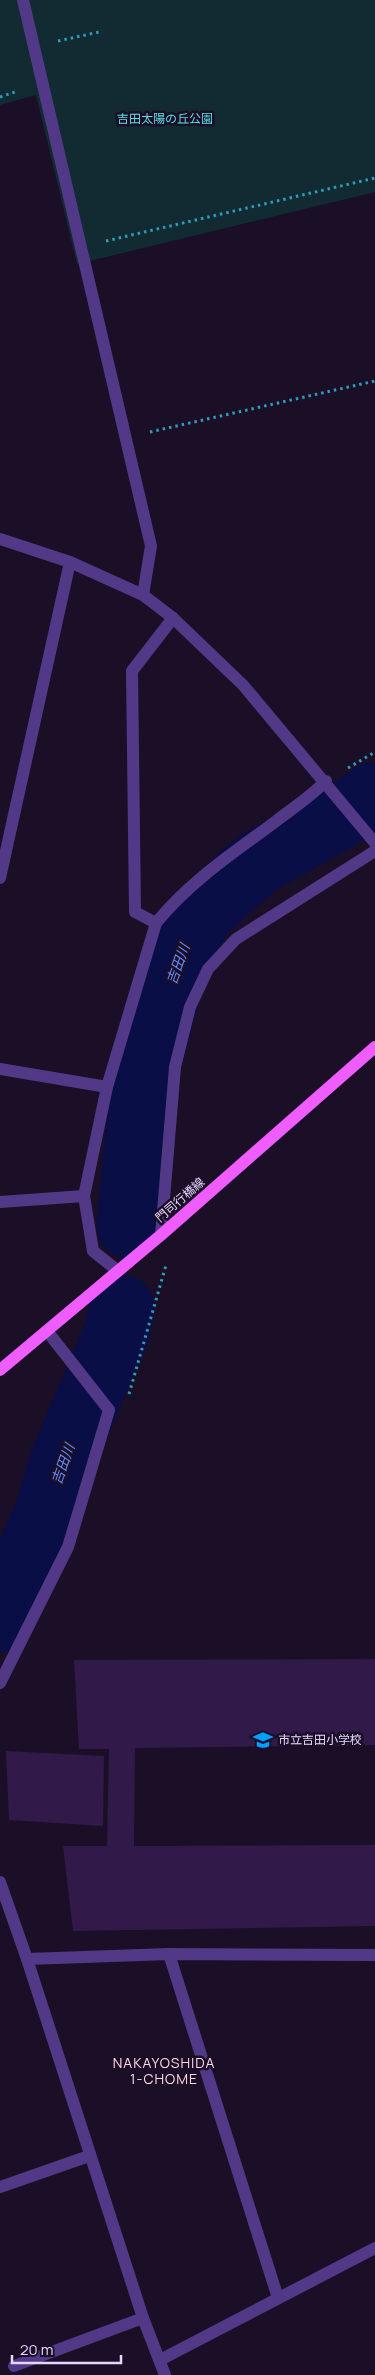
<svg xmlns="http://www.w3.org/2000/svg" width="375" height="2375" font-family="Manrope,'Noto Sans JP',sans-serif">
  <style>
    .green { fill: #122a31 }
    .lines { fill: none; stroke-linecap: round; stroke-linejoin: round }
    .river { stroke: #090e46; stroke-width: 65 }
    .building { fill: #311a49 }
    .path { stroke: #2c9dbc; stroke-width: 3; stroke-dasharray: 2.5 4; stroke-linecap: butt }
    .minor { stroke: #523987; stroke-width: 12 }
    .major { stroke: #ef5cff; stroke-width: 12 }
    .labels { text-anchor: middle; stroke-width: 5; stroke-linejoin: round; paint-order: stroke }
    .park-label { font-size: 12px; fill: #5ddfe3; stroke: #1a0f27 }
    .street-label { font-size: 12px; fill: #e6d5ff; stroke: #1a0f27 }
    .poi-label { font-size: 12px; fill: #e6d5ff; stroke: #1a0f27; text-anchor: start }
    .water-label { font-size: 14px; font-style: italic; fill: #638cff; stroke: #1a0f27 }
    .neighbourhood-label { font-size: 14px; letter-spacing: 1px; fill: #ffd7e5; stroke: #1a0f27 }
  </style>
  <rect width="100%" height="100%" fill="#1a0f27"/>
  <polygon class="green" points="0,0 375,0 375,192 77,264 36,95 0,105"/>
  <g class="lines">
    <g class="river">
      <polyline points="129,1226 143,1083 172,979 188,937 202,913 256,864 336,819 375,794"/>
      <polyline points="0,1620 48,1510 61,1464 117,1331 122,1307"/>
    </g>
  </g>
  <g class="building">
    <polygon points="375,1659 375,1745 135,1748 134,1846 375,1845 375,1926 73,1931 63,1846 107,1846 109,1749 79,1749 74,1660"/>
    <polygon points="6,1751 104,1756 103,1826 9,1820"/>
  </g>
  <g class="lines">
    <g class="path">
      <polyline points="58,41 99,32"/>
      <polyline points="0,97 18,91"/>
      <polyline points="106,241 375,178"/>
      <polyline points="150,432 375,381"/>
      <polyline points="348,768 375,752"/>
      <polyline points="129,1394 166,1265"/>
    </g>
    <g class="minor">
      <polyline points="23,0 151,546 143,595"/>
      <polyline points="0,539 70,562 143,595 173,618 243,685 375,843"/>
      <polyline points="0,878 70,562"/>
      <path d="M 156,923 C 189,882 233,853 275,822 C 293,808 310,797 326,781"/>
      <polyline points="0,1069 107,1087 84,1196"/>
      <polyline points="107,1087 156,923 135,912 132,671 173,618"/>
      <polyline points="0,1202 84,1196 93,1251 118,1271"/>
      <polyline points="161,1235 175,1067 190,1007 208,969 236,939 375,851"/>
      <polyline points="0,1683 68,1547 109,1410 47,1331"/>
      <polyline points="0,1882 27,1959 143,2318 165,2375"/>
      <polyline points="169,1954 278,2298"/>
      <polyline points="27,1959 169,1954 375,1955"/>
      <polyline points="0,2187 89,2156"/>
      <polyline points="160,2360 375,2248"/>
      <polyline points="14,2366 143,2318"/>
    </g>
    <polyline class="major" points="0,1370 161,1235 375,1047"/>
  </g>
  <defs>
    <symbol id="school-bare" viewBox="-9 -9 18 18"><path d="M0-5L7-2L0 1L-7-2ZM-4 1L0 2.5L4 1V4Q0 6-4 4Z" fill="#019fff" stroke="#1a0f27" stroke-width="2.5" paint-order="stroke"/></symbol>
  </defs>
  <g fill-rule="evenodd">
    <use href="#school-bare" x="249" y="1726" width="28" height="28"/>
  </g>
  <g class="labels">
    <g class="park-label">
      <text x="165" y="123">吉田太陽の丘公園</text>
    </g>
    <g class="street-label">
      <text transform="translate(180 1200) rotate(-41)" y="4">門司行橋線</text>
    </g>
    <g class="poi-label">
      <text x="278" y="1744">市立吉田小学校</text>
    </g>
    <g class="water-label">
      <text transform="translate(178 964) rotate(-70)" y="5">吉田川</text>
      <text transform="translate(63 1464) rotate(-70)" y="5">吉田川</text>
    </g>
    <g class="neighbourhood-label">
      <text x="164" y="2068">NAKAYOSHIDA<tspan x="164" dy="16">1-CHOME</tspan></text>
    </g>
  </g>
  <path d="M12 2355v8h109v-8" fill="none" stroke="#e6d5ff" stroke-width="2.5"/>
  <text x="20" y="2355" font-size="15" fill="#e6d5ff" stroke="#1a0f27" stroke-width="4" paint-order="stroke">20 m</text>
</svg>
